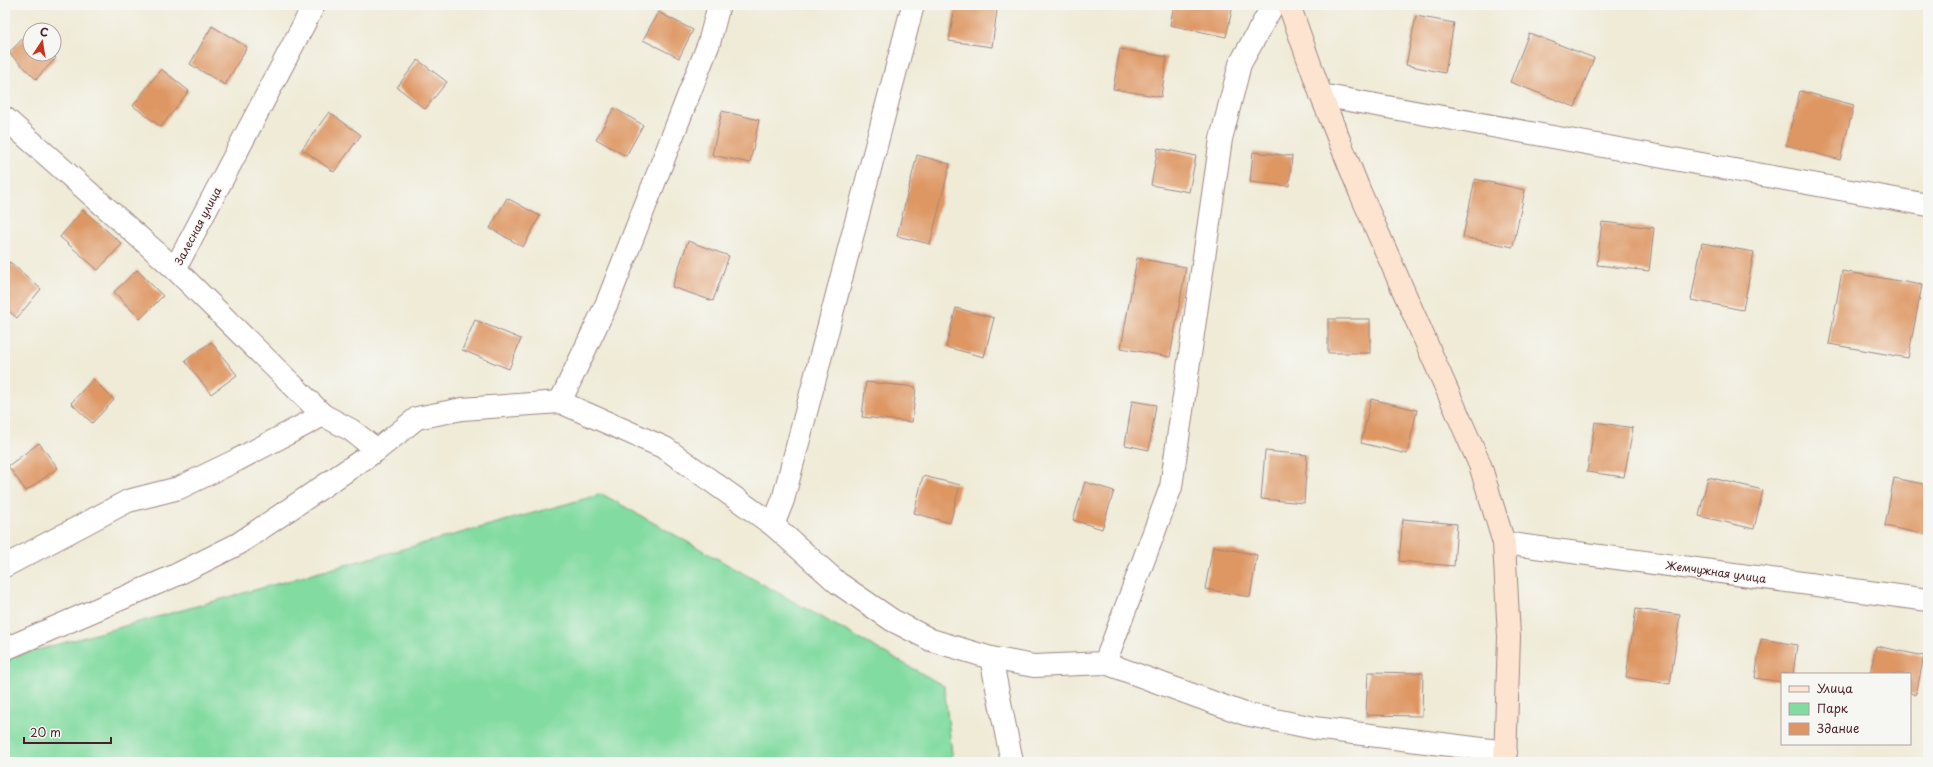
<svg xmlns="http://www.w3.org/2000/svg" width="1933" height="767" font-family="'Playpen Sans',sans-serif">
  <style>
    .green { fill: #82dba0; stroke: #667d66 }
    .building { fill: #de9764 }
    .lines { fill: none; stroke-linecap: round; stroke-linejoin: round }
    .street-casing { stroke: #9c8581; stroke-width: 24 }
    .secondary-casing { stroke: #9c8581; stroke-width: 24 }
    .street { stroke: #fff; stroke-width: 22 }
    .secondary { stroke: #fde4d1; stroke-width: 22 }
    .labels { text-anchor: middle; stroke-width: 3; stroke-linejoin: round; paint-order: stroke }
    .street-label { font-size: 11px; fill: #4a1f2b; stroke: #f6f6f2 }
  </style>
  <rect width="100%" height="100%" fill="#f6f6f2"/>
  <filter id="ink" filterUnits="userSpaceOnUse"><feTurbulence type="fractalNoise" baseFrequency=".025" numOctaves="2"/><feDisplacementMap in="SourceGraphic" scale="8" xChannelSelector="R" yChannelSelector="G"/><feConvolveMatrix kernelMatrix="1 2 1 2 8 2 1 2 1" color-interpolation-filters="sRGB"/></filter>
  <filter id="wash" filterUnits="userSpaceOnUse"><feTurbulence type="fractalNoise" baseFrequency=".012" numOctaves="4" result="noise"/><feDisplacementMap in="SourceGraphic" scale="16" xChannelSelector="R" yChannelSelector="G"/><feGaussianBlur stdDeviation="0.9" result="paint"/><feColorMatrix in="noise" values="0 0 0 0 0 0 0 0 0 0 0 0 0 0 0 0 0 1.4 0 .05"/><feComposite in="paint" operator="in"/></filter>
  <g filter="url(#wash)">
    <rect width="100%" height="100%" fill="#efebd7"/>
    <polygon class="green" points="602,494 944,686 953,762 5,762 5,659"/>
    <g id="blocks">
      <g class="building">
        <polygon points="955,5 967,5 997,10 992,47 949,41"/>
        <polygon points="1174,5 1233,5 1226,37 1170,25"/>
        <polygon points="658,12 693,30 679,58 643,40"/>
        <polygon points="1416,16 1454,23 1445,73 1406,65"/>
        <polygon points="212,26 247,47 225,85 190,64"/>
        <polygon points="29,32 30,54 52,54 56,58 36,79 9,53"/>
        <polygon points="1529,33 1594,58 1575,107 1510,82"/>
        <polygon points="1120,49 1167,57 1161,97 1113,89"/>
        <polygon points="418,60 447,82 425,109 397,87"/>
        <polygon points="161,69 189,91 161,127 133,106"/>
        <polygon points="1800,91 1854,105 1840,160 1786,145"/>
        <polygon points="614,108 643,125 626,156 596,139"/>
        <polygon points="722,111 759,120 750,163 712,155"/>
        <polygon points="329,112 361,135 334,172 302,149"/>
        <polygon points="1158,148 1196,156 1189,192 1151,185"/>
        <polygon points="1253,152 1292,156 1289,186 1250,182"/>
        <polygon points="917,155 950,164 930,244 897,236"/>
        <polygon points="1475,179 1525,190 1513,247 1463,237"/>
        <polygon points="507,198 540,216 523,247 490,228"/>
        <polygon points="83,210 122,244 98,270 60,237"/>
        <polygon points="1602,222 1654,228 1649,271 1597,265"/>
        <polygon points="688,241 729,256 713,301 672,287"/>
        <polygon points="1702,243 1754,252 1743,310 1691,300"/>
        <polygon points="1137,258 1186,267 1170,357 1121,348"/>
        <polygon points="10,262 41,289 17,318 5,308 5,268"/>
        <polygon points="137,270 163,296 140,319 114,292"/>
        <polygon points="1842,271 1922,285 1908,358 1829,344"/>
        <polygon points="956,308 994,318 984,357 946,347"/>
        <rect x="1328" y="319" width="42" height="34"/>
        <polygon points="475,320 521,339 509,369 462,350"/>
        <polygon points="211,342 237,375 211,394 185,361"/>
        <polygon points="93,379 114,400 92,423 71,403"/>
        <polygon points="866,382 916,387 912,422 862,417"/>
        <polygon points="1371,399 1417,410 1407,454 1361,443"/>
        <polygon points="1132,401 1156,405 1149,450 1125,445"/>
        <polygon points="1595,422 1633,428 1624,477 1587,472"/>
        <polygon points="39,443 58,468 26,491 8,466"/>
        <polygon points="1265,451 1307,455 1304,503 1261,499"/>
        <polygon points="923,476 960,485 950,523 914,513"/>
        <polygon points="1708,477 1763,490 1754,529 1699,516"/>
        <polygon points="1894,478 1928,485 1928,535 1885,526"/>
        <polygon points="1085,482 1114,491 1102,529 1073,520"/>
        <polygon points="1403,519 1457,524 1454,566 1399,561"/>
        <polygon points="1213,546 1257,555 1250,597 1205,589"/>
        <polygon points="1636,609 1680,615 1670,684 1626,677"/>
        <polygon points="1761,639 1797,645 1793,674 1782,674 1782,682 1755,678"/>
        <polygon points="1876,646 1924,656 1916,695 1910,693 1910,674 1870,674"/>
        <polygon points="1368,672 1423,673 1422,716 1366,715"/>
      </g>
    </g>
  </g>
  <g filter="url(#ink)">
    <use href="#blocks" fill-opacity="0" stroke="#9c8581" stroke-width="1"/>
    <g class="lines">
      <defs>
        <g id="street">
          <polyline points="314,5 175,269 323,415 351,430 377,450"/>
          <polyline points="1321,95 1928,205"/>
          <polyline points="5,118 175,269"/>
          <polyline points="560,402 607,303 709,43 719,5"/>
          <polyline points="773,525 783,500 913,5"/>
          <polyline points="1504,543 1928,600"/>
          <polyline points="5,566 128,501 179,488 237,460 323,415"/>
          <polyline points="5,649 174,576 238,544 377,450 417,418 462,409 560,402 665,448 773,525 838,583 892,620 931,640 991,658 1034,666 1105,663 1245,714 1314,728 1506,752"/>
          <polyline points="991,658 1012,762"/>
          <polyline points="1105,663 1171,487 1221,139 1240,64 1273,5"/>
        </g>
        <polyline id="secondary" points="1289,5 1321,95 1360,192 1480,465 1504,543 1509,637 1505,762"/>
      </defs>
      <use href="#street" class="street-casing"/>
      <use href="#secondary" class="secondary-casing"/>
      <use href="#street" class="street"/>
      <use href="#secondary" class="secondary"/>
    </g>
  </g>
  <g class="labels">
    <g class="street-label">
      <text transform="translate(198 226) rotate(-62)" y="4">Залесная улица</text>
      <text transform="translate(1716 572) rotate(8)" y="4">Жемчужная улица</text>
    </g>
  </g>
  <rect width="1933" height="767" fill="none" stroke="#f6f6f2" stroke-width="20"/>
  <rect x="1781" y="673" width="130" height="72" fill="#f6f6f2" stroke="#b1a0a2"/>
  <rect x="1789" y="686" width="20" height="6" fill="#fde4d1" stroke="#b1a0a2"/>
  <text x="1817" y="693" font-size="12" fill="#4a1f2b">Улица</text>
  <rect x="1789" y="703" width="20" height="12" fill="#82dba0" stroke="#b1a0a2"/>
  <text x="1817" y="713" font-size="12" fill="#4a1f2b">Парк</text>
  <rect x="1789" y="723" width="20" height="12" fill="#de9764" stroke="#b1a0a2"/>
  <text x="1817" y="733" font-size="12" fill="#4a1f2b">Здание</text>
  <g transform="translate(42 42) rotate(12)"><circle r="19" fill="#f6f6f2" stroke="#b1a0a2"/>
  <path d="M0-3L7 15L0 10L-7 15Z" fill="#c8321e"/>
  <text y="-6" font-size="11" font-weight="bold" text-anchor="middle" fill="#4a1f2b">С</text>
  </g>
  <path d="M24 737v6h87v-6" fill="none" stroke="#4a1f2b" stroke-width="2"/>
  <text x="30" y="737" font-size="12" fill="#4a1f2b" stroke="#f6f6f2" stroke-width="3" paint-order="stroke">20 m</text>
</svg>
